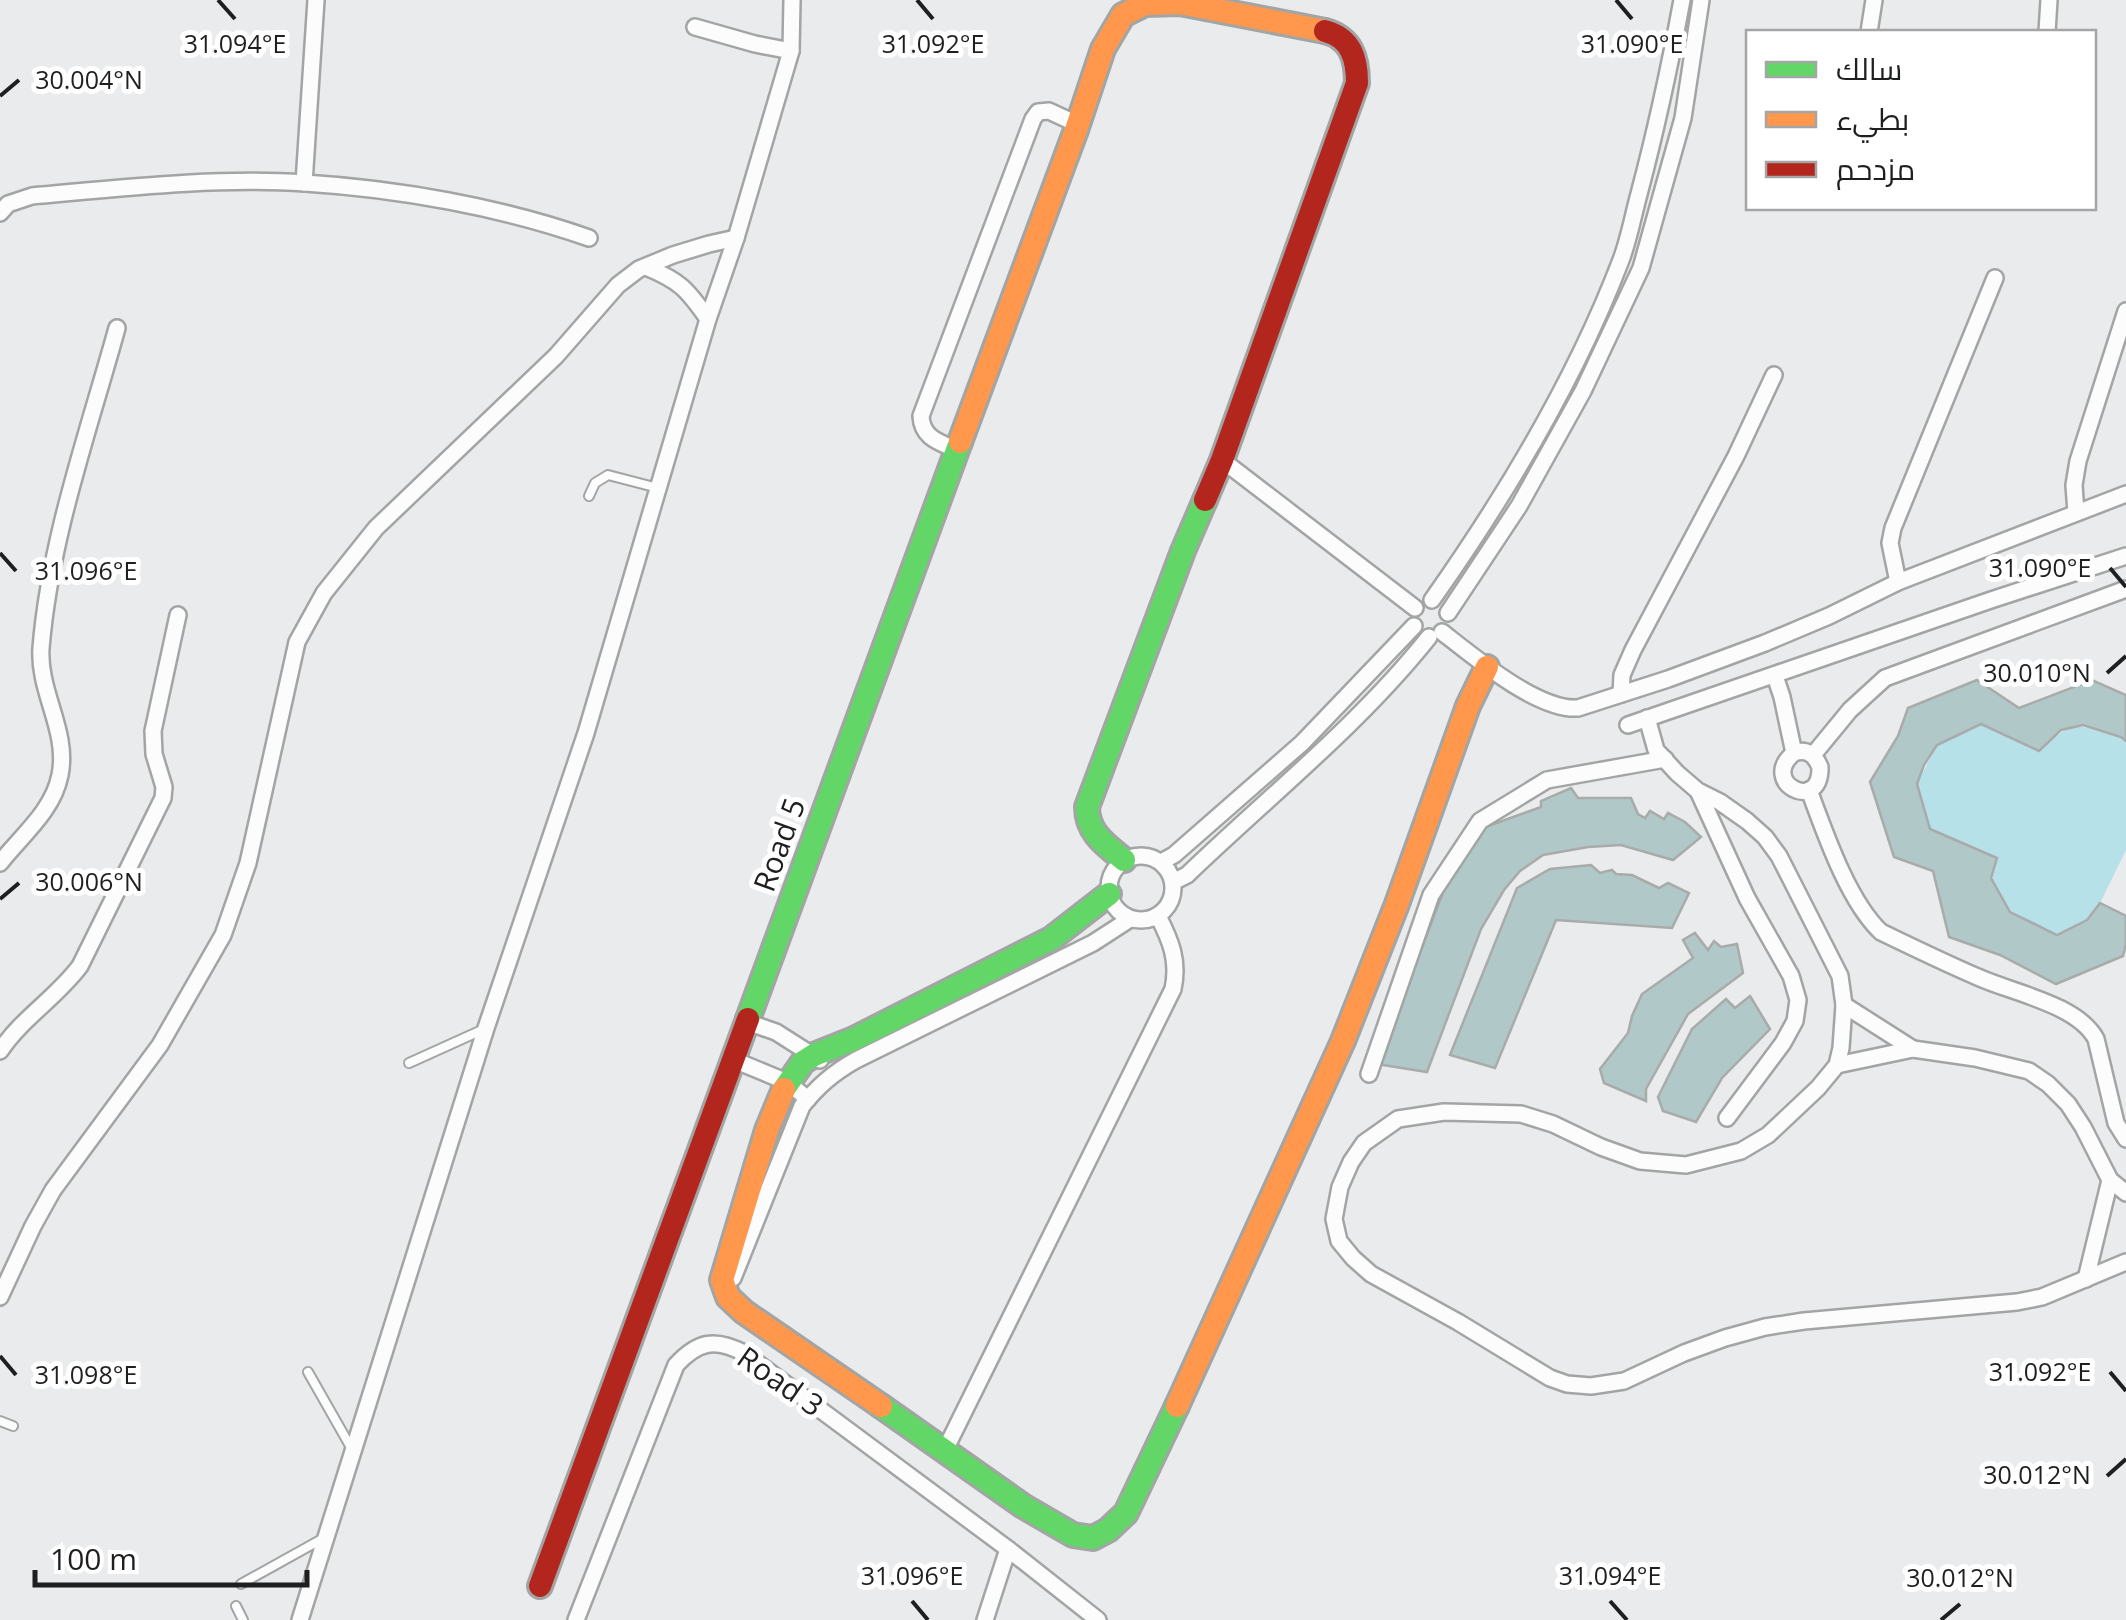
<svg xmlns="http://www.w3.org/2000/svg" width="2126" height="1620" font-family="'Open Sans',Cairo,sans-serif">
  <style>
    .green { fill: #b6e1e8 }
    .building { fill: #b0c8c7; stroke: #a9abab; stroke-width: 2.5 }
    .lines { fill: none; stroke-linecap: round; stroke-linejoin: round }
    .lane-casing { stroke: #a3a5a5; stroke-width: 12 }
    .street-casing { stroke: #a3a5a5; stroke-width: 20 }
    .fast-casing { stroke: #a3a5a5; stroke-width: 28 }
    .slow-casing { stroke: #a3a5a5; stroke-width: 28 }
    .jam-casing { stroke: #a3a5a5; stroke-width: 28 }
    .lane { stroke: #fcfcfc; stroke-width: 8 }
    .street { stroke: #fcfcfc; stroke-width: 15 }
    .fast { stroke: #63d668; stroke-width: 22 }
    .slow { stroke: #ff974d; stroke-width: 22 }
    .jam { stroke: #b3261e; stroke-width: 22 }
    .ticks { fill: none; stroke: #1e1f20; stroke-width: 4 }
    .labels { text-anchor: middle; stroke-width: 10; stroke-linejoin: round; paint-order: stroke }
    .street-label { font-size: 30px; fill: #1e1f20; stroke: #fff }
    .ticks-label { font-size: 25px; text-anchor: middle; fill: #1e1f20; stroke: #fff; stroke-width: 10; stroke-linejoin: round; paint-order: stroke }
  </style>
  <rect width="100%" height="100%" fill="#e9ebec"/>
  <path class="green" d="M 1981,724 L 2038,751 C 2073,719 2078,724 2121,737 L 2126,741 L 2126,850 L 2100,903 L 2087,920 L 2057,935 L 2010,912 L 1991,878 L 1996,858 L 1930,829 L 1917,784 L 1937,745 Z"/>
  <g class="building">
    <polygon points="1977,680 2019,708 2092,680 2126,695 2126,741 2121,737 2083,725 2061,730 2039,751 1981,724 1937,745 1924,765 1917,784 1930,829 1997,858 1991,878 2010,912 2057,935 2087,920 2100,903 2126,916 2126,944 2123,956 2056,984 2000,955 1949,937 1933,871 1894,857 1870,782 1898,736 1908,708"/>
    <polygon points="1571,788 1578,798 1631,798 1638,814 1645,818 1650,811 1664,819 1668,813 1685,822 1701,837 1673,860 1621,845 1588,847 1543,855 1520,871 1504,890 1481,929 1427,1072 1377,1064 1454,864 1479,839 1480,829 1541,807 1541,801"/>
    <polygon points="1591,865 1600,873 1612,870 1616,874 1632,875 1659,888 1668,883 1689,893 1672,928 1556,920 1495,1068 1450,1055 1517,888 1550,869"/>
    <polygon points="1695,933 1708,950 1714,941 1721,947 1737,944 1743,973 1688,1014 1646,1089 1646,1101 1604,1083 1600,1069 1628,1033 1632,1016 1642,994 1693,958 1683,940"/>
    <polygon points="1750,996 1770,1029 1722,1078 1696,1122 1663,1111 1658,1097 1692,1029 1726,999 1735,1008"/>
  </g>
  <g class="lines">
    <defs>
      <g id="lane">
        <polyline points="589,496 595,483 608,475 658,488"/>
        <polyline points="409,1063 482,1030"/>
        <polyline points="308,1372 353,1451"/>
        <polyline points="0,1421 13,1426"/>
        <polyline points="241,1584 322,1539"/>
        <polyline points="236,1606 243,1620"/>
      </g>
      <g id="street">
        <polyline points="695,27 755,44 791,51"/>
        <polyline points="1869,32 1874,0"/>
        <polyline points="2047,32 2049,0"/>
        <polyline points="304,183 316,0"/>
        <path d="M 0,213 L 8,204 L 32,196 C 121,188 216,177 305,183 C 399,189 501,207 589,238"/>
        <path d="M 646,267 C 680,281 687,289 708,319"/>
        <path d="M 957,450 C 939,442 922,438 921,416 L 1033,119 L 1038,112 L 1049,111 L 1079,125"/>
        <polyline points="1222,460 1415,608"/>
        <polyline points="2076,513 2074,485 2078,461 2126,311"/>
        <polyline points="1898,582 1890,543 1893,528 1995,278"/>
        <path d="M 1432,600 C 1506,495 1575,381 1621,260 C 1629,239 1633,216 1639,194 C 1656,130 1670,65 1682,0"/>
        <polyline points="1448,613 1519,506 1583,391 1641,268 1683,118 1701,0"/>
        <path d="M 1442,632 C 1474,657 1538,711 1578,708 L 1668,679 L 1765,643 L 1829,616 L 1898,582 L 2126,494"/>
        <path d="M 1775,676 L 1782,697 L 1794,753 C 1758,782 1821,815 1820,767 C 1815,755 1807,748 1794,753"/>
        <polyline points="1621,694 1622,675 1633,650 1736,456 1774,375"/>
        <polyline points="1647,718 1656,750 1677,773 1698,791 1720,802 1747,821 1765,837 1779,856 1840,976 1844,1005 1841,1048 1837,1065 1818,1088 1768,1135 1741,1151 1686,1165 1640,1161 1601,1147 1553,1124 1521,1114 1444,1112 1398,1119 1364,1143 1351,1162 1340,1187 1334,1219 1339,1241 1353,1258 1371,1274 1458,1322 1550,1378 1567,1384 1591,1386 1624,1381 1684,1353 1725,1338 1765,1327 1804,1321 2017,1302 2042,1297 2126,1262"/>
        <polyline points="1628,725 1991,600 2126,556"/>
        <polyline points="1813,755 1850,710 1885,678 2126,589"/>
        <path d="M 1809,790 C 1825,833 1848,901 1881,932 C 1914,948 1947,964 1980,978 C 2014,993 2078,1005 2096,1039 L 2116,1123 L 2126,1139"/>
        <polyline points="1698,791 1747,898 1791,976 1798,1000 1795,1021 1783,1043 1727,1118"/>
        <circle cx="1141" cy="888" r="32"/>
        <polyline points="1161,862 1174,855 1302,743 1414,626"/>
        <path d="M 0,863 C 22,835 53,811 60,775 C 69,731 38,692 41,648 C 50,539 88,433 117,328"/>
        <path d="M 1173,882 L 1187,875 C 1269,796 1358,726 1429,637"/>
        <polyline points="1844,1005 1913,1049"/>
        <polyline points="747,1022 776,1032 820,1060"/>
        <path d="M 0,1051 C 22,1018 56,998 80,966 L 163,798 L 164,787 L 154,754 L 153,731 L 178,615"/>
        <polyline points="734,1060 787,1082 808,1099"/>
        <polyline points="1837,1065 1913,1049 1975,1058 2029,1071 2048,1084 2068,1104 2083,1127 2110,1180 2126,1193"/>
        <polyline points="1369,1074 1431,895 1480,821 1547,780 1665,759"/>
        <path d="M 733,1278 L 802,1106 C 818,1086 833,1073 856,1060 L 1093,943 L 1130,919"/>
        <polyline points="2086,1279 2110,1180"/>
        <polyline points="0,1297 33,1226 53,1190 160,1045 223,935 248,863 297,642 324,593 376,528 556,356 618,285 639,269 673,255 709,244 736,238"/>
        <path d="M 945,1450 L 1173,989 C 1179,961 1171,941 1158,916"/>
        <polyline points="300,1620 486,1028 586,733 708,319 736,238 791,51 792,0"/>
        <path d="M 576,1620 L 676,1365 C 698,1341 715,1338 744,1353 L 1008,1549 L 1098,1620"/>
        <polyline points="985,1620 1008,1549"/>
      </g>
      <g id="fast">
        <path d="M 1124,860 C 1106,845 1087,833 1087,807 L 1183,551 L 1205,500"/>
        <polyline points="748,1019 960,442"/>
        <polyline points="784,1089 803,1062 814,1055 854,1039 1051,939 1109,894"/>
        <polyline points="881,1406 1023,1506 1073,1535 1093,1538 1108,1530 1126,1513 1177,1406"/>
      </g>
      <g id="slow">
        <polyline points="960,442 1076,130 1103,49 1123,15 1145,4 1180,3 1325,31"/>
        <polyline points="784,1089 767,1130 722,1280 728,1297 744,1312 881,1406"/>
        <polyline points="1177,1406 1343,1041 1397,904 1468,706 1487,667"/>
      </g>
      <g id="jam">
        <path d="M 1205,500 L 1222,460 L 1357,83 C 1357,58 1351,38 1325,31"/>
        <polyline points="540,1586 748,1019"/>
      </g>
    </defs>
    <use href="#lane" class="lane-casing"/>
    <use href="#street" class="street-casing"/>
    <use href="#fast" class="fast-casing"/>
    <use href="#slow" class="slow-casing"/>
    <use href="#jam" class="jam-casing"/>
    <use href="#lane" class="lane"/>
    <use href="#street" class="street"/>
    <use href="#fast" class="fast"/>
    <use href="#slow" class="slow"/>
    <use href="#jam" class="jam"/>
  </g>
  <path class="ticks" d="M 218,0 L 235,19M 917,0 L 933,19M 1616,0 L 1632,19M 0,96 L 19,80M 0,553 L 16,571M 2110,568 L 2126,587M 2107,673 L 2126,656M 0,899 L 19,883M 0,1356 L 16,1375M 2110,1372 L 2126,1391M 2107,1476 L 2126,1459M 912,1601 L 928,1620M 1610,1601 L 1627,1620M 1941,1620 L 1960,1604"/>
  <g class="labels">
    <g class="street-label">
      <text transform="translate(780 845) rotate(-70)" y="10">Road 5</text>
      <text transform="translate(780 1382) rotate(35)" y="10">Road 3</text>
    </g>
  </g>
  <g class="ticks-label">
    <text x="235" y="53">31.094°E</text>
    <text x="933" y="53">31.092°E</text>
    <text x="1632" y="53">31.090°E</text>
    <text x="89" y="89">30.004°N</text>
    <text x="2040" y="577">31.090°E</text>
    <text x="86" y="580">31.096°E</text>
    <text x="2037" y="682">30.010°N</text>
    <text x="89" y="891">30.006°N</text>
    <text x="2040" y="1381">31.092°E</text>
    <text x="86" y="1384">31.098°E</text>
    <text x="2037" y="1484">30.012°N</text>
    <text x="912" y="1585">31.096°E</text>
    <text x="1610" y="1585">31.094°E</text>
    <text x="1960" y="1587">30.012°N</text>
  </g>
  <rect x="1746" y="30" width="350" height="180" fill="#ffffff" stroke="#a5a5a6" stroke-width="2.5"/>
  <rect x="1766" y="62" width="50" height="15" fill="#63d668" stroke="#a5a5a6" stroke-width="2.5"/>
  <text x="1836" y="80" font-size="30" fill="#1e1f20">سالك</text>
  <rect x="1766" y="112" width="50" height="15" fill="#ff974d" stroke="#a5a5a6" stroke-width="2.5"/>
  <text x="1836" y="130" font-size="30" fill="#1e1f20">بطيء</text>
  <rect x="1766" y="162" width="50" height="15" fill="#b3261e" stroke="#a5a5a6" stroke-width="2.5"/>
  <text x="1836" y="180" font-size="30" fill="#1e1f20">مزدحم</text>
  <path d="M35 1570v15h272v-15" fill="none" stroke="#1e1f20" stroke-width="5"/>
  <text x="50" y="1570" font-size="30" fill="#1e1f20" stroke="#ffffff" stroke-width="8" paint-order="stroke">100 m</text>
</svg>
